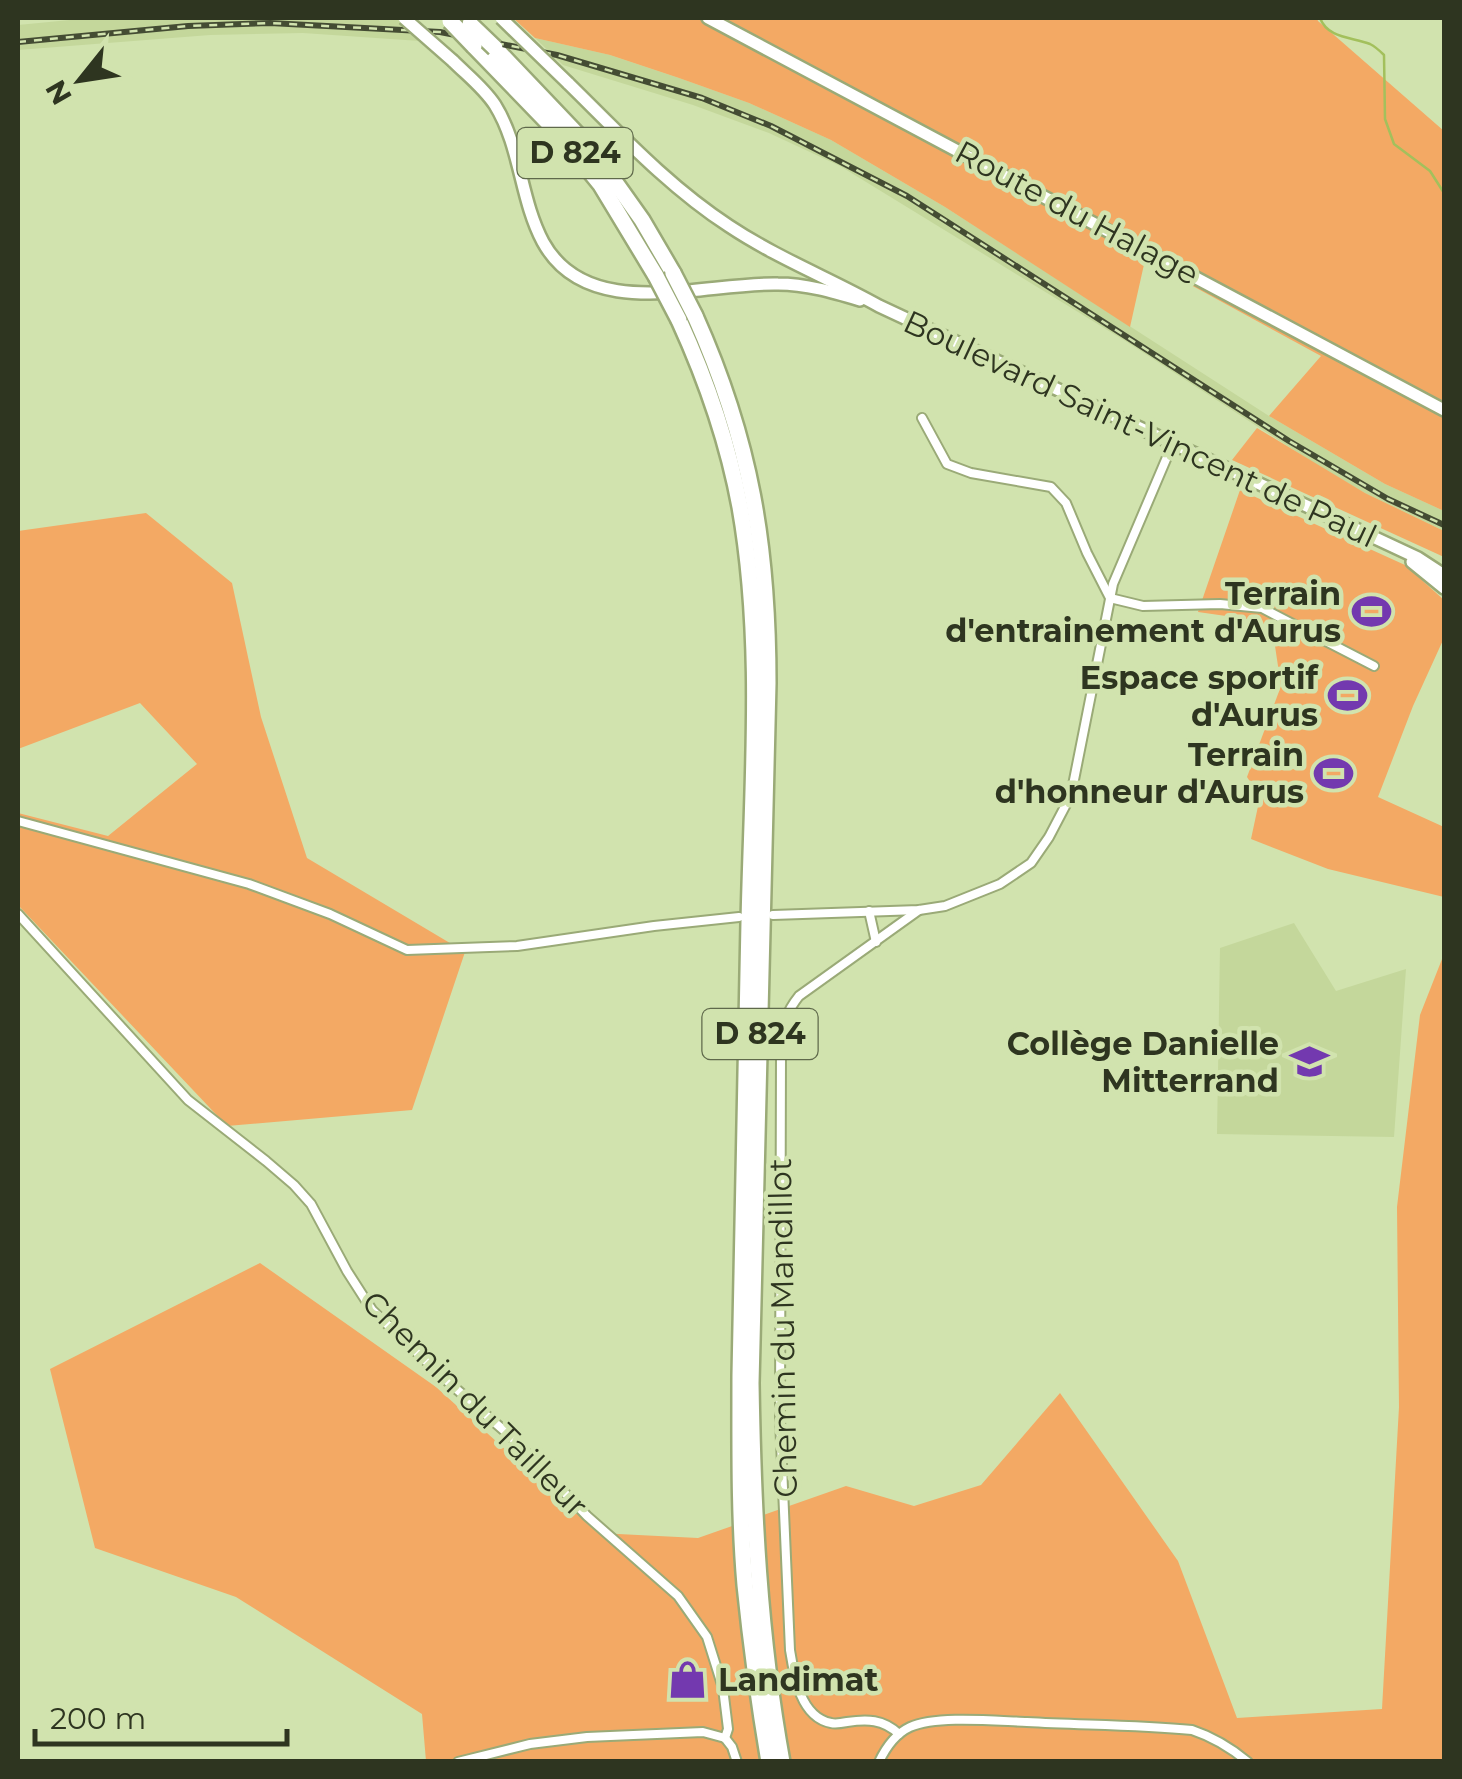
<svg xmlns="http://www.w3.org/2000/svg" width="1462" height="1779" font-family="Montserrat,sans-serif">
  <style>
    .built { fill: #c4d79b }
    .green { fill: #f3a964 }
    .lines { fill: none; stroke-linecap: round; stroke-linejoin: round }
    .stream { stroke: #a3c05c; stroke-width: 2.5 }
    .street-casing { stroke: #9aaa77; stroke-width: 12 }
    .secondary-casing { stroke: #9aaa77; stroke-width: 16 }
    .highway-casing { stroke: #9aaa77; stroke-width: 20 }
    .street { stroke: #fff; stroke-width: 8 }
    .secondary { stroke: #fff; stroke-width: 11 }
    .highway { stroke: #fff; stroke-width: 15 }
    .rail-casing { stroke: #444c33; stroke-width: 6 }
    .rail { stroke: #d1e3ae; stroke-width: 2.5; stroke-dasharray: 8; stroke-linecap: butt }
    .secondary-bridge-casing { stroke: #9aaa77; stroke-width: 16; stroke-linecap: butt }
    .highway-bridge-casing { stroke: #9aaa77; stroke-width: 20; stroke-linecap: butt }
    .secondary-bridge { stroke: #fff; stroke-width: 11 }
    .highway-bridge { stroke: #fff; stroke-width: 15 }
    .labels { text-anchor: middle; stroke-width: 9; stroke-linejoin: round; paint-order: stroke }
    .shield { fill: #d1e3ae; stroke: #5f694b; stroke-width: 2.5 }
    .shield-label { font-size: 30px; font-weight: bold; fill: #2e3520 }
    .street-label { font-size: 32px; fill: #2e3520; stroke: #d1e3ae }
    .poi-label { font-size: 32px; font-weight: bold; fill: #2e3520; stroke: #d1e3ae; text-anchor: end }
  </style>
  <rect width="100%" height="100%" fill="#d1e3ae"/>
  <g class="built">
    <polygon points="90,18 396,18 420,41 303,33 210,35 18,50 18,25"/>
    <polygon points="535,38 610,55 679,78 749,103 831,140 945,207 1269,416 1385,484 1444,511 1444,531 1365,493 1320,467 1127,342 840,166 769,133 693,105 563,65"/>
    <polygon points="1294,923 1336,991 1406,969 1394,1137 1217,1134 1220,948"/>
  </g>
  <g class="green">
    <polygon points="513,18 1317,18 1318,21 1444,131 1444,511 1385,484 1269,416 1321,356 1145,260 1130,327 945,207 831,140 749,103 679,78 610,55 535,38"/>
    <polygon points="1257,428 1365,493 1444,531 1444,557 1232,460"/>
    <polygon points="1240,490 1405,565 1444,600 1444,638 1413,706 1378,797 1444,827 1444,897 1328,869 1251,839 1260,797 1247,777 1281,686 1275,646 1254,620 1198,612"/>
    <polygon points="146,513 232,583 261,717 307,858 465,952 412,1110 227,1126 18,905 18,813 108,836 197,764 140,703 18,749 18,531"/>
    <polygon points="1444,954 1444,1761 426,1761 422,1714 236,1597 95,1548 50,1369 260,1263 436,1387 598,1533 698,1538 846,1486 914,1506 981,1485 1060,1393 1178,1561 1237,1718 1382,1709 1399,1407 1397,1207 1420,1015"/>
  </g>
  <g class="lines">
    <path class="stream" d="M 1320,18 C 1328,39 1353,37 1370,44 C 1374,46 1381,52 1384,55 L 1385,119 L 1394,144 L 1430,171 L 1444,193"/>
    <defs>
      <g id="street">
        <polyline points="922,418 947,464 971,473 1051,487 1066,503 1087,553 1110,598 1143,606 1220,604 1262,608 1374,666"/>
        <polyline points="18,821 249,884 330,914 407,950 517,946 654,926 739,917"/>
        <polyline points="869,911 876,942"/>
        <polyline points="18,914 188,1100 266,1161 294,1185 311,1204 347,1271 372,1310 446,1380 508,1434 587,1516 678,1596 707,1637 723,1688 728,1729 725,1738"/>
        <polyline points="773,915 919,910 945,906 1000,884 1031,863 1049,837 1071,795 1113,584 1173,443"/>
        <path d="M 899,1734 C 883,1719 867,1719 847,1722 C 842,1723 835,1724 831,1723 C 800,1717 794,1675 790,1650 L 780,1419 L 781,1053 C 783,1028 783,1016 799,996 L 919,910"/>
        <polyline points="725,1738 732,1747 737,1762"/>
        <polyline points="458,1762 530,1744 587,1737 703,1732 725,1738"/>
        <path d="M 879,1762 C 886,1747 895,1734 910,1727 C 937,1715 996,1721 1027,1722 C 1082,1725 1137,1725 1192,1730 C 1213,1737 1230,1747 1248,1762"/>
      </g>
      <g id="secondary">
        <polyline points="708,18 1444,410"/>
        <path d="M 453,61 C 467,75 484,88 495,105 C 521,147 520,199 543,242 C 588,324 704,282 778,284 C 806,284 833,292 860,300"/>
        <path d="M 568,83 C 619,133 669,187 729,226 C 777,258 829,278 879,306 L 1418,558 L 1444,575"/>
        <polyline points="1412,562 1444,588"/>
      </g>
      <g id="highway">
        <polyline points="474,46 562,137 601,185 656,276"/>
        <polyline points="495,48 593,151 642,220 673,273"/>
        <path d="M 695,316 C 751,441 768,547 768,683 L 751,1383 C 753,1510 759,1636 782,1762"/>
        <path d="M 679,320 C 706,379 728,442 740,507 C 764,643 752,784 749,922 C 746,1073 743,1225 740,1376 C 740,1446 739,1516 745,1585 C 751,1644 759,1703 769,1762"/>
      </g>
    </defs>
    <use href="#street" class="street-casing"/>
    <use href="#secondary" class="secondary-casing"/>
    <use href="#highway" class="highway-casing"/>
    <use href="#street" class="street"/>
    <use href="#secondary" class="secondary"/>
    <use href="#highway" class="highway"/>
    <defs>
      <polyline id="rail" points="18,42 188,26 270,23 440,32 557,55 702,98 771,126 907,196 1289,441 1388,499 1444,525"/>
    </defs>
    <use href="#rail" class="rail-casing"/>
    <use href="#rail" class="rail"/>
    <defs>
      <g id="secondary-bridge">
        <polyline points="404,18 453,61"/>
        <polyline points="501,18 568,83"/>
      </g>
      <g id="highway-bridge">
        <polyline points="450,21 474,46"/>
        <polyline points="470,24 495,48"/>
        <polyline points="673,273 695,316"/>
        <polyline points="656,276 679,320"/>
      </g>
    </defs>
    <use href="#secondary-bridge" class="secondary-bridge-casing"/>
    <use href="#highway-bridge" class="highway-bridge-casing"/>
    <use href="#secondary-bridge" class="secondary-bridge"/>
    <use href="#highway-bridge" class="highway-bridge"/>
  </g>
  <defs>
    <symbol id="stadium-bare" viewBox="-9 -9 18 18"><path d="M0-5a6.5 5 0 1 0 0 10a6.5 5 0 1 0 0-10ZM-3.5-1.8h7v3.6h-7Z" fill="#7339af" stroke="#d1e3ae" stroke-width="2.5" paint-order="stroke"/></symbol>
    <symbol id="school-bare" viewBox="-9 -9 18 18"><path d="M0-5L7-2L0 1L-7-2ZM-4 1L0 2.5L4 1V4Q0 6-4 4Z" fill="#7339af" stroke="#d1e3ae" stroke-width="2.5" paint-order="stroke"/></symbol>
    <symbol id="shop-bare" viewBox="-9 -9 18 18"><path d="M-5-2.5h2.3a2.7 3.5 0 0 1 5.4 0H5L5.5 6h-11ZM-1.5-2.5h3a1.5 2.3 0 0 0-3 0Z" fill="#7339af" stroke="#d1e3ae" stroke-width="2.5" paint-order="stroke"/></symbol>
  </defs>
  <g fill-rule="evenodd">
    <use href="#stadium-bare" x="1344" y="584" width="55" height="55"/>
    <use href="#stadium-bare" x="1320" y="668" width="55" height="55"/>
    <use href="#stadium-bare" x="1306" y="746" width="55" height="55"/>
    <use href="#school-bare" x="1282" y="1034" width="55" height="55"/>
    <use href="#shop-bare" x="660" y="1652" width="55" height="55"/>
  </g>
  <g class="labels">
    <g class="shield">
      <rect x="517.5" y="128" width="115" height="50" rx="8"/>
      <rect x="702.5" y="1009" width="115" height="50" rx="8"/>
    </g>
    <g class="shield-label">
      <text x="575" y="163">D 824</text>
      <text x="760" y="1044">D 824</text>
    </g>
    <g class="street-label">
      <text transform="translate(1077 213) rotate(28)" y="11">Route du Halage</text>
      <text transform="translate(1140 429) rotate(25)" y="11">Boulevard Saint-Vincent de Paul</text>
      <text transform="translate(783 1328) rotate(-91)" y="11">Chemin du Mandillot</text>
      <text transform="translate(475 1404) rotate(45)" y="11">Chemin du Tailleur</text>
    </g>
    <g class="poi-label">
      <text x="1341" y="605">Terrain<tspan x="1341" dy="37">d'entrainement d'Aurus</tspan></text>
      <text x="1318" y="689">Espace sportif<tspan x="1318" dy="37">d'Aurus</tspan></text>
      <text x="1304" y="766">Terrain<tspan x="1304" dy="37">d'honneur d'Aurus</tspan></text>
      <text x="1279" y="1055">Collège Danielle<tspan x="1279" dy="37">Mitterrand</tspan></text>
      <text x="718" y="1691" text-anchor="start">Landimat</text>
    </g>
  </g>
  <rect width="1462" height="1779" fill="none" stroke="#2e3520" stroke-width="40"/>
  <g transform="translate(80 80) rotate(240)" stroke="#d1e3ae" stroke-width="8" paint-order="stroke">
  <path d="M0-8L18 38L0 25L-18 38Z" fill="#2e3520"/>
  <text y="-15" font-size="28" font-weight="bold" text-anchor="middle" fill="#2e3520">N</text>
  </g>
  <path d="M35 1729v15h252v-15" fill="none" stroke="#2e3520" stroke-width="5"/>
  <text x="50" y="1729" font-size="30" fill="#2e3520" stroke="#d1e3ae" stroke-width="8" paint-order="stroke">200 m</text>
</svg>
